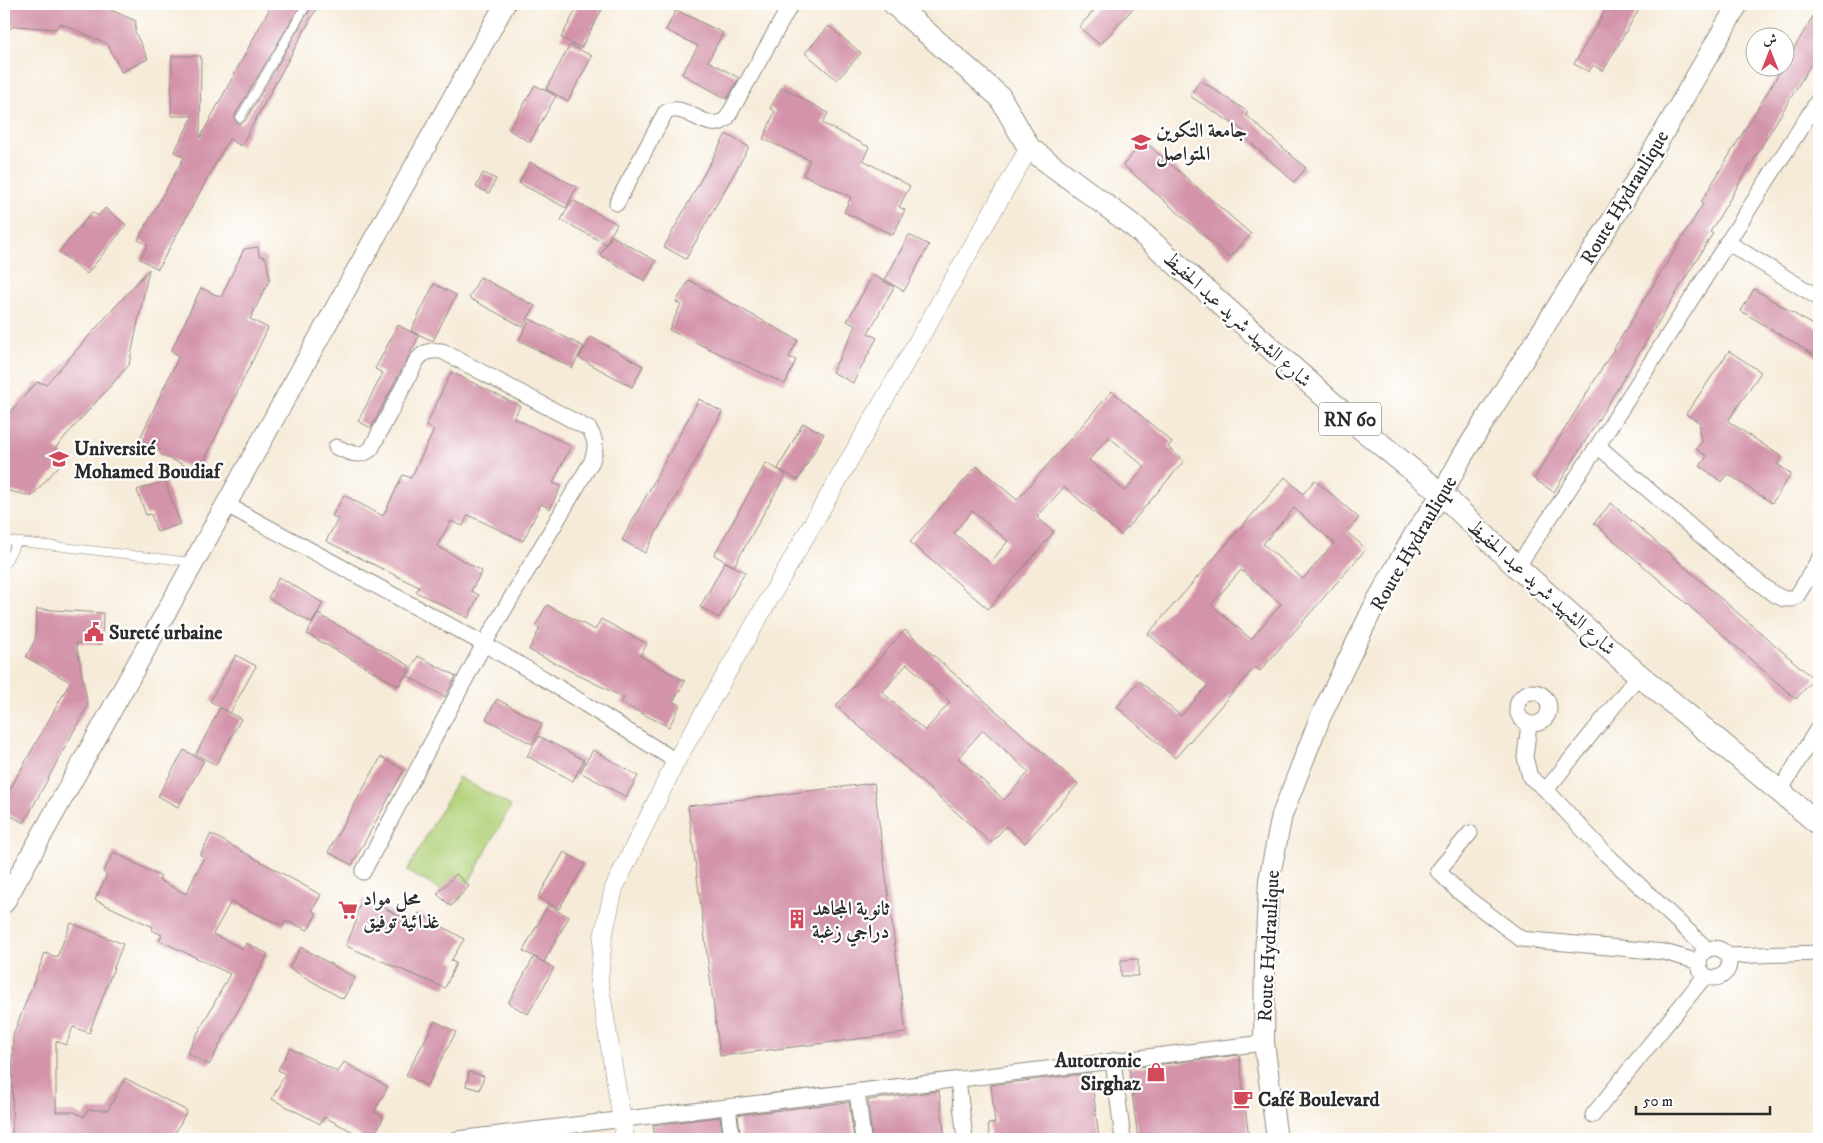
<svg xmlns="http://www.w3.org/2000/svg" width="1823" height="1143" font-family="'IM FELL DW Pica',Amiri,serif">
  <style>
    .green { fill: #b2d27a; stroke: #6e7e52 }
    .building { fill: #d393a9; fill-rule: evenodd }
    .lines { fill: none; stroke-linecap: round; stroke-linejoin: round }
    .service-casing { stroke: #908b82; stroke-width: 9 }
    .minor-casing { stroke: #908b82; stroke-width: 17 }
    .tertiary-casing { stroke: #908b82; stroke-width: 19 }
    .secondary-casing { stroke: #908b82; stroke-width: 22 }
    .primary-casing { stroke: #908b82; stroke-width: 24 }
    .service { stroke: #fff; stroke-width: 8 }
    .minor { stroke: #fff; stroke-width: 15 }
    .tertiary { stroke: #fff; stroke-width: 18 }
    .secondary { stroke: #fff; stroke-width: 20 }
    .primary { stroke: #fff; stroke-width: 22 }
    .labels { text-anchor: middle; stroke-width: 4.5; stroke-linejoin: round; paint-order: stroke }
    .shield { fill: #fff; stroke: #6b6b6b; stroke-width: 1 }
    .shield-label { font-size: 19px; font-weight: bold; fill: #2b2b2b }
    .poi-label { font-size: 20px; font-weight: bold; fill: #2b2b2b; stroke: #fff; text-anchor: start }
    .street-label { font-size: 20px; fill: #2b2b2b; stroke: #fff }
  </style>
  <rect width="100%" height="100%" fill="#fff"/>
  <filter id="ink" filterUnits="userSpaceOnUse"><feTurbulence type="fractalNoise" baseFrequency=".02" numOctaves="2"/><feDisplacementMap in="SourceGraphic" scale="10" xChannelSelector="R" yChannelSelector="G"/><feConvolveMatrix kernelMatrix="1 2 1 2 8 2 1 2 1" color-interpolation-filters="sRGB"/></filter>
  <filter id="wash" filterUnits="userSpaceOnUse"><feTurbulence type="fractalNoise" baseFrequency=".0096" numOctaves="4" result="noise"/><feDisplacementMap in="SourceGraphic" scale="20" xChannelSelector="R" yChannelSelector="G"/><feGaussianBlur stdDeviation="1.12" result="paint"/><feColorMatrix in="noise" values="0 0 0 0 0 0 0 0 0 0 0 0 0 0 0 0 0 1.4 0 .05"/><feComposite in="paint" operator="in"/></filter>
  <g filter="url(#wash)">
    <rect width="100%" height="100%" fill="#f6ebd8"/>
    <polygon class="green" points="459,777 511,806 459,900 407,871"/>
    <g id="blocks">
      <g class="building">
        <polygon points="4,4 97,4 136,21 135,32 148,59 121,72 108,44 60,23 56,29 15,26 4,31"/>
        <polygon points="272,4 301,4 235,115 235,120 239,124 245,121 313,4 319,4 241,146 229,139 158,269 140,259 148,245 138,240 184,157 174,152 193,116 171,116 172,56 201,56 200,138"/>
        <polygon points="579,4 605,4 581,48 561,38"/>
        <polygon points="1100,4 1137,4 1100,45 1079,27"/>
        <polygon points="1609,4 1642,4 1603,71 1593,65 1589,72 1574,64"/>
        <polygon points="1819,6 1819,51 1710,232 1713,233 1554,492 1534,479 1703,204 1701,202 1782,68 1786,68 1786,62"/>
        <polygon points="676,10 723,33 708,61 739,78 727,99 682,74 698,46 666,30"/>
        <polygon points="829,26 861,53 837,80 805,53"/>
        <polygon points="570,45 592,56 568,101 546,89"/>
        <polygon points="1200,80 1248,112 1246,115 1306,168 1294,182 1241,134 1244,131 1190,96"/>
        <polygon points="535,85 556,96 530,142 509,130"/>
        <polygon points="782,87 828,113 822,123 869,147 863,160 910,186 899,207 905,210 893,235 844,212 851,197 803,175 810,160 763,139 775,111 770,108"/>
        <polygon points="726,134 749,147 686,259 664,247"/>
        <polygon points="1144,141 1251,234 1230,258 1123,165"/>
        <polygon points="530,162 577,187 566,208 519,183"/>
        <polygon points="483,173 496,179 489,193 476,187"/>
        <polygon points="572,200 617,224 606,244 561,220"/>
        <polygon points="105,208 126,225 87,274 59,252 92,212 98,216"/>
        <polygon points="909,235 929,245 904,291 885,280"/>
        <polygon points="612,236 656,261 645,281 600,255"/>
        <polygon points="258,247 259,255 266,258 270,279 250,319 268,328 199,472 160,454 160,450 139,440 179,356 171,351 201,288 221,297 244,249"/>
        <polygon points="149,269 129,365 55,448 66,458 32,496 4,490 4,419 37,382 46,384"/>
        <polygon points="873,275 894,287 868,333 877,338 853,383 832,372 856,326 847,321"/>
        <polygon points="480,277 535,306 523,327 469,298"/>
        <polygon points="689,280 798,340 789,357 796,360 785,384 669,330 681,304 676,302"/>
        <polygon points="434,284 456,295 433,341 411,331"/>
        <polygon points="1754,289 1819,329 1819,358 1741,311"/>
        <polygon points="530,319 584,347 572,368 519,340"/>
        <polygon points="398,325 419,336 371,428 358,421 383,373 375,369"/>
        <polygon points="591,337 643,366 632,387 579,358"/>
        <polygon points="1729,351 1761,372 1728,421 1782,457 1777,464 1791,474 1772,503 1728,474 1722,482 1700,466 1707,456 1696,449 1702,441 1699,432 1700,423 1686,414"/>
        <polygon points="451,372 520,406 514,418 571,446 553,483 561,486 550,509 541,504 523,541 468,515 463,526 451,521 437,546 482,571 471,591 479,595 468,618 416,592 419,587 326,541 338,519 332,516 344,495 383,516 403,475 411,478 434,430 426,426"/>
        <path d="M 1112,391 L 1172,442 L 1168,447 L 1184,461 L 1121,535 L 1064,487 L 1037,517 L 1054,532 L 988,609 L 910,542 L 977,466 L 1017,500 ZM 1109,437 L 1145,467 L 1125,491 L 1089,460 ZM 972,511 L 1008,541 L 990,563 L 954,533 Z"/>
        <polygon points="699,399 722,412 645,553 622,540"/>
        <polygon points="803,423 824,434 798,480 778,469"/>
        <polygon points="766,463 786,474 734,566 714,555"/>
        <path d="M 1285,477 L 1303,494 L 1315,480 L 1359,518 L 1347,532 L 1366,549 L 1260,671 L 1255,667 L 1175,758 L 1117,707 L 1139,681 L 1181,716 L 1208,685 L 1148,634 ZM 1294,508 L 1334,543 L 1303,579 L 1263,544 ZM 1241,570 L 1281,604 L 1251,639 L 1211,605 Z"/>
        <polygon points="165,481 180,524 157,532 151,514 146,515 137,490"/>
        <polygon points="1611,503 1814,679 1796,699 1594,523"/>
        <polygon points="725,562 745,572 719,618 700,607"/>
        <polygon points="279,577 323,603 312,623 268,598"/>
        <polygon points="547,605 595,630 601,619 647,644 640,656 685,681 673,702 680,705 669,727 621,703 624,698 529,650 540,628 535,626"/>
        <polygon points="37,609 103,613 102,644 76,643 88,705 24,823 4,812 4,800 70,682 26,657 35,640"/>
        <polygon points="318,614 410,666 399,686 307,634"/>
        <path d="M 905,630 L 1078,784 L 1025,843 L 1006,826 L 991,843 L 836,706 ZM 907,664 L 950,702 L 925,731 L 882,692 ZM 983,730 L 1029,772 L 1004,800 L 958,758 Z"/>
        <polygon points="236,655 256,666 230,713 210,701"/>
        <polygon points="418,656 456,676 445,697 407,676"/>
        <polygon points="497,699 542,724 532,744 486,719"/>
        <polygon points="220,708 241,719 216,765 196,754"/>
        <polygon points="539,736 584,760 573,781 527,756"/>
        <polygon points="184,750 204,761 178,807 158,796"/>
        <polygon points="593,750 638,776 626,797 580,772"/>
        <polygon points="381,757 404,770 352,865 328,852"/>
        <polygon points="874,783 906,1033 720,1056 688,806"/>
        <polygon points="211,834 321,895 312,911 317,913 308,930 286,921 283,926 231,902 213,934 243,949 246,943 268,954 209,1065 187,1053 230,974 159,940 162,935 152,930 153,927 95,900 107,875 103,872 114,852 161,877 159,880 186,894 204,857 200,855"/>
        <polygon points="564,852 585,864 559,909 538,897"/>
        <polygon points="456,874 469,886 451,906 437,894"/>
        <polygon points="365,897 413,924 419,913 464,939 451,961 456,963 445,988 346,946 357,919 353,917"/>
        <polygon points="548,905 569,917 544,962 523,951"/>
        <polygon points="71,923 123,944 89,1033 73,1027 66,1045 56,1041 56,1112 74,1112 84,1117 88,1110 108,1110 125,1078 187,1111 172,1139 12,1139 13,1035 45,953 57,957"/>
        <polygon points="301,947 355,978 343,999 289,968"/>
        <polygon points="534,957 554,968 528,1014 508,1003"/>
        <polygon points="1138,959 1138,976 1121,976 1121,960"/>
        <polygon points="435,1021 456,1032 427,1086 406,1075"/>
        <polygon points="290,1048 338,1072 344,1062 388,1087 374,1112 384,1117 372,1139 367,1139 324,1117 320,1124 272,1099 285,1074 278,1070"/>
        <polygon points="1239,1055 1249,1139 1138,1139 1129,1068"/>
        <polygon points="469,1072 484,1076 480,1090 466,1086"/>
        <polygon points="1091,1073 1099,1139 990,1139 988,1124 995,1123 991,1085"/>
        <polygon points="939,1091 945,1139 872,1139 868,1100"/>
        <polygon points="849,1102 854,1139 741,1139 738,1115"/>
        <polygon points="720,1117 723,1139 655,1139 653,1125"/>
      </g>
    </g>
  </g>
  <g filter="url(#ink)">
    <use href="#blocks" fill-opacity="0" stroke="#908b82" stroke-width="1"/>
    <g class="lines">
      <defs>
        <g id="service">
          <polyline points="240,118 307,4"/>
          <polyline points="4,540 192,562"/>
          <polyline points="4,566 17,542"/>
        </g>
        <g id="minor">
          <path d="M 617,203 L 665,113 C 685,99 708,137 727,118 L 791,4"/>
          <polyline points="1727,242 1819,298"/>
          <polyline points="1598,446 1714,547 1772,593 1784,599 1792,599 1797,596 1819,559"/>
          <path d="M 336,447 C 349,452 359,459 371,449 L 417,360 C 425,351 430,350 442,351 L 589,429 C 597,441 596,448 592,461 L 484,644 L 363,872"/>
          <polyline points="225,504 484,644 543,678 676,761"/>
          <polyline points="1517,567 1595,450 1819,99"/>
          <polyline points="1639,675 1546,790 1606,854 1707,949"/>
          <circle cx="1533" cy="708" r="16"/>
          <polyline points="1529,724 1525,757 1530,777 1546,790"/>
          <polyline points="1780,791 1819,726"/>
          <polyline points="1470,833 1438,871 1458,891 1521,939 1664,952 1699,962"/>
          <circle cx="1714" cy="963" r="15"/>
          <polyline points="1728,956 1819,953"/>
          <polyline points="1113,1061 1123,1139"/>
          <polyline points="958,1079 965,1139"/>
          <polyline points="857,1091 863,1139"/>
          <polyline points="728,1107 732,1139"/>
          <polyline points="1593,1115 1705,976"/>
          <polyline points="457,1139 1264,1043"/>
        </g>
        <polyline id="tertiary" points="625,1139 599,981 603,937 614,888 676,761 1029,148"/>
        <g id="secondary">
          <polyline points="4,903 505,4"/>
          <polyline points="1277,1139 1264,1043 1265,955 1269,880 1282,815 1320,718 1375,604 1415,533 1442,494 1463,455 1621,206 1738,4"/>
        </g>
        <polyline id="primary" points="894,4 1000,97 1029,148 1136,228 1358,426 1442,494 1517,567 1639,675 1819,824"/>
      </defs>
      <use href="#service" class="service-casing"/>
      <use href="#minor" class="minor-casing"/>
      <use href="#tertiary" class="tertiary-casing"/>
      <use href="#secondary" class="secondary-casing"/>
      <use href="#primary" class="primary-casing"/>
      <use href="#service" class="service"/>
      <use href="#minor" class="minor"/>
      <use href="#tertiary" class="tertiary"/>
      <use href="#secondary" class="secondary"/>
      <use href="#primary" class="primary"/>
    </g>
  </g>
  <defs>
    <symbol id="university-bare" viewBox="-9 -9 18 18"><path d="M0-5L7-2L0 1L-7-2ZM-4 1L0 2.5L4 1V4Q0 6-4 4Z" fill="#d1495b" stroke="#fff" stroke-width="2.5" paint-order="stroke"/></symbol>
    <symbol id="civic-bare" viewBox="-9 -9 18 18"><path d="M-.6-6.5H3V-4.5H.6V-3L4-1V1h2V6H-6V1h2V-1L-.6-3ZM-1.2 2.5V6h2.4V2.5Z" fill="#d1495b" stroke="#fff" stroke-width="2.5" paint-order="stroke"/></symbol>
    <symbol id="supermarket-bare" viewBox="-9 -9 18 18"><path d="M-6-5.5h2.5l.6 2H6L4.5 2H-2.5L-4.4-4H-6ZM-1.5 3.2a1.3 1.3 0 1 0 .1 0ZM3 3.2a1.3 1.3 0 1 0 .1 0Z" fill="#d1495b" stroke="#fff" stroke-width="2.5" paint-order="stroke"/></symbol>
    <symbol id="building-bare" viewBox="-9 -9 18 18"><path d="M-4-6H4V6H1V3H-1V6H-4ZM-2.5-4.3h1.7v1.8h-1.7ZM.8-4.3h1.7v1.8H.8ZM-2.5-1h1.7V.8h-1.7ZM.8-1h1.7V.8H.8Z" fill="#d1495b" stroke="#fff" stroke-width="2.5" paint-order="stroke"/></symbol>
    <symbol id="shop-bare" viewBox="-9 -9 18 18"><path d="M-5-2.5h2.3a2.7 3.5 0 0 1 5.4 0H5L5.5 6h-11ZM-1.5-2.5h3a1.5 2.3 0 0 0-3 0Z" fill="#d1495b" stroke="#fff" stroke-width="2.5" paint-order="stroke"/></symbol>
    <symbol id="cafe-bare" viewBox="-9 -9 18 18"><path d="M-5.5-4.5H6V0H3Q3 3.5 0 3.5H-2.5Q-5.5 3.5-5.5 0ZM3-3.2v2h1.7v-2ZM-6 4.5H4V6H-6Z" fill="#d1495b" stroke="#fff" stroke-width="2.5" paint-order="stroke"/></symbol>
  </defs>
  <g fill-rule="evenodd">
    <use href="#university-bare" x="1127" y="128" width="28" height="28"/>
    <use href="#university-bare" x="45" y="445" width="28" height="28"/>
    <use href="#civic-bare" x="80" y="618" width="28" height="28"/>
    <use href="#supermarket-bare" x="334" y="896" width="28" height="28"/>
    <use href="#building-bare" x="783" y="905" width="28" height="28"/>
    <use href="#shop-bare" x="1142" y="1058" width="28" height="28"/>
    <use href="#cafe-bare" x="1229" y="1085" width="28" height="28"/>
  </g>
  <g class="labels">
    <rect class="shield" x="1319" y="402.5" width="62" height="33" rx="4"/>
    <g class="shield-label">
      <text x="1350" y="426">RN 60</text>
    </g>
    <g class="poi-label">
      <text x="1156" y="137">جامعة التكوين<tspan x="1156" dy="23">المتواصل</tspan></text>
      <text x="74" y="455">Université<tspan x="74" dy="23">Mohamed Boudiaf</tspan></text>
      <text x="109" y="639">Sureté urbaine</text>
      <text x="363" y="905">محل مواد<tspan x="363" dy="23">غذائية توفيق</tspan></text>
      <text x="812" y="915">ثانوية المجاهد<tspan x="812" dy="23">دراجي زغبة</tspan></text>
      <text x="1141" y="1067" text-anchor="end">Autotronic<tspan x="1141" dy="23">Sirghaz</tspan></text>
      <text x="1258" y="1106">Café Boulevard</text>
    </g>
    <g class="street-label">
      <text transform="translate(1624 197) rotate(-59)" y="7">Route Hydraulique</text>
      <text transform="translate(1238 319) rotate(42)" y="7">شارع الشهيد شريد عبد الحفيظ</text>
      <text transform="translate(1413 543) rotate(-60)" y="7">Route Hydraulique</text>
      <text transform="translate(1542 587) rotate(42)" y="7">شارع الشهيد شريد عبد الحفيظ</text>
      <text transform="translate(1268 946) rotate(-87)" y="7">Route Hydraulique</text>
    </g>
  </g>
  <rect width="1823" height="1143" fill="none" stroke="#fff" stroke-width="20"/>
  <g transform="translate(1770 52)"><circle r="24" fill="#ffffff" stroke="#aaaaaa"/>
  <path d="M0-4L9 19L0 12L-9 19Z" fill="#d1495b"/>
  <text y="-8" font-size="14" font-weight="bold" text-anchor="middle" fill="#2b2b2b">ش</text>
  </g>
  <path d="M1636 1106v8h134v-8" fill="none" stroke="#2b2b2b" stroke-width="2.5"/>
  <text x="1643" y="1106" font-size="15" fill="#2b2b2b" stroke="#ffffff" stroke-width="4" paint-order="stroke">50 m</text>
</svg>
